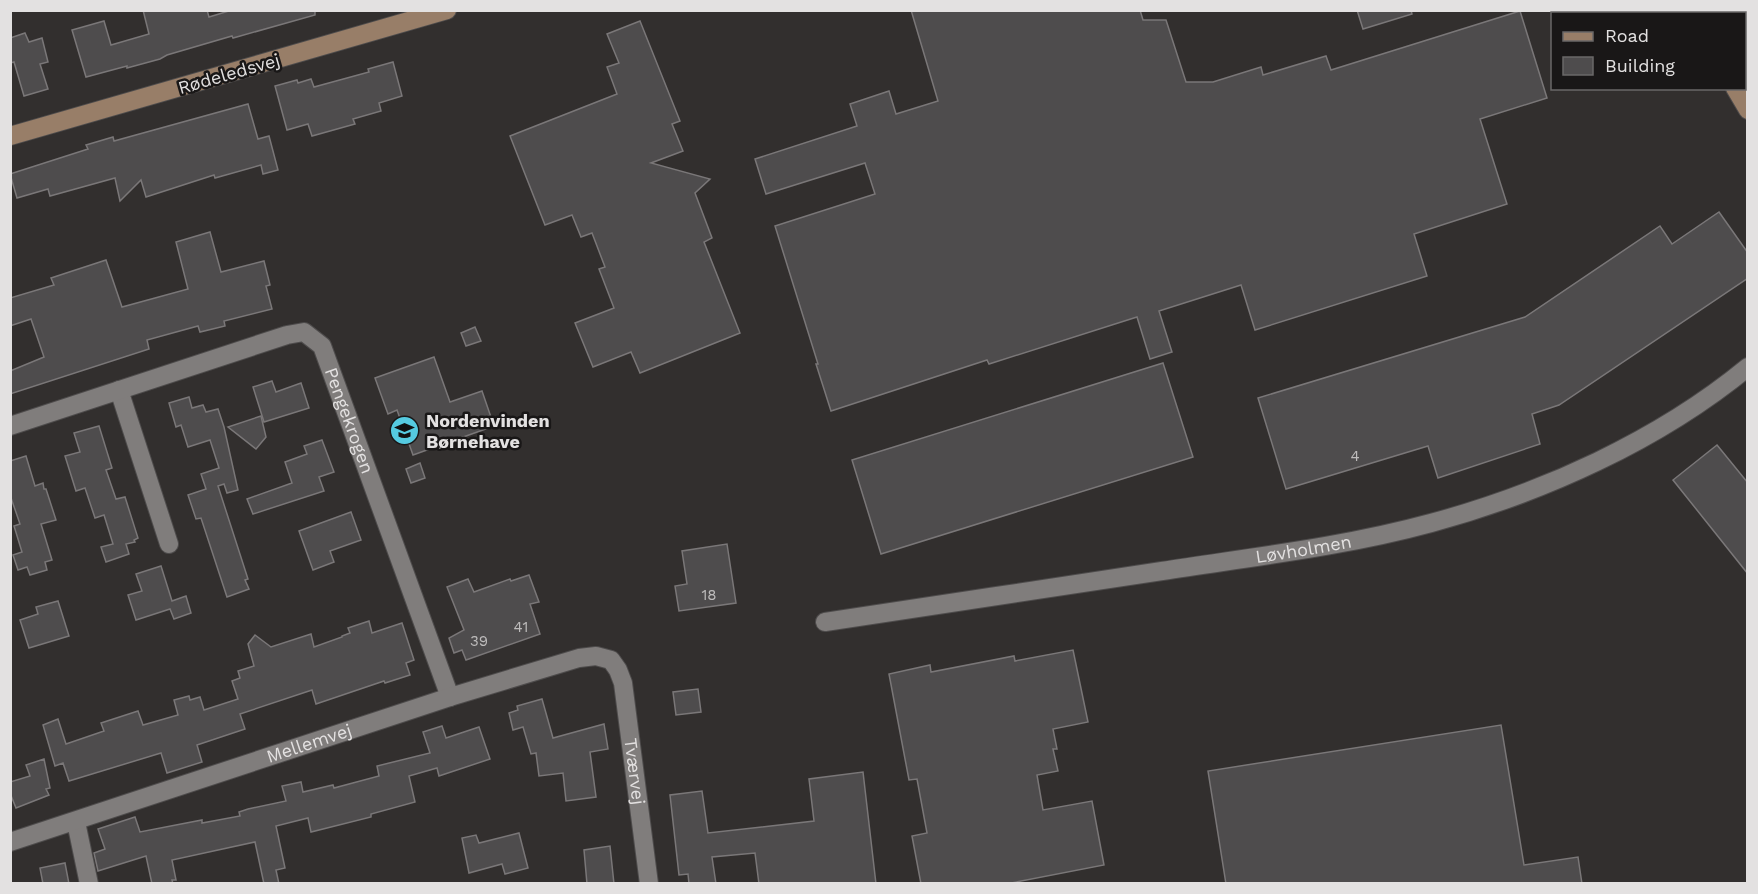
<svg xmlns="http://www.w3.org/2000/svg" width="1758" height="894" font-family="'Work Sans',sans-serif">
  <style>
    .building { fill: #4e4c4d; stroke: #7a7778; stroke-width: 1.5 }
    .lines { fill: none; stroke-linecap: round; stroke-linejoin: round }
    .street-casing { stroke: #4e4c4c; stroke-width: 20 }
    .secondary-casing { stroke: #4e4c4c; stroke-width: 20 }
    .street { stroke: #807d7c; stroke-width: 18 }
    .secondary { stroke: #987e68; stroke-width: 18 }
    .labels { text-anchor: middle; stroke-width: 5; stroke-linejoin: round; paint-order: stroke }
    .number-label { font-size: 15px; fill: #bebcbc }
    .street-label { font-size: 18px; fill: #e3e1e1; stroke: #191717 }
    .poi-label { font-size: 18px; font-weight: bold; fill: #e3e1e1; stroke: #191717; text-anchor: start }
  </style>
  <rect width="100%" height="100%" fill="#322f2e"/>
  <g class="building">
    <polygon points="143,10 207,10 209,17 232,10 315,10 315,15 233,38 232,36 167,55 160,59 127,68 127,66 86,77 72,30 104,21 111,45 149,34"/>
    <polygon points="911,10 1140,10 1143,20 1166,20 1186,82 1213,82 1261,67 1263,75 1326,56 1331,70 1520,11 1547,98 1480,119 1507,204 1414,234 1427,276 1255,330 1241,285 1159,311 1172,352 1150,359 1137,317 989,364 987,360 831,411 816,364 818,364 775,226 875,194 865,163 766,194 755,159 857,126 850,104 889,91 896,114 938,101"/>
    <polygon points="1357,10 1411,10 1412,14 1363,29"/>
    <polygon points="640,21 680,121 672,124 683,151 651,163 710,179 695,193 712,238 704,242 740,333 640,373 631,352 593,367 575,323 614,308 599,269 605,267 592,233 581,237 572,215 545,225 510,136 617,94 607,67 619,63 607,34"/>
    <polygon points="25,33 29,42 42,38 48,62 40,64 48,89 24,96 14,62 10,63 10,38"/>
    <polygon points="393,62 402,96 379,103 381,111 353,119 355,124 312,136 308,124 287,130 275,86 297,80 298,83 311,79 314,87 369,72 368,69"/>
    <polygon points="248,104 258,139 269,136 278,170 263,174 261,165 215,178 214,175 146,197 141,180 120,201 115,178 50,196 48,189 17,198 10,174 88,149 86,145 113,137 114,141"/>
    <polygon points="1719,212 1748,253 1748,278 1559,405 1532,414 1540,444 1438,478 1428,446 1286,489 1258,398 1525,317 1660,226 1672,244"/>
    <polygon points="210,232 221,272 264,261 270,285 266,286 272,309 224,321 225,326 200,332 198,326 147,340 149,349 10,394 10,371 44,357 31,319 10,326 10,298 54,285 51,278 106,260 122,307 188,289 176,242"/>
    <polygon points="475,327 481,341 466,346 461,333"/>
    <polygon points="434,357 450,402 482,391 494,426 413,455 397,410 388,414 375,378"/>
    <polygon points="1163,363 1193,457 881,554 852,460"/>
    <polygon points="272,381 276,392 301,383 309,408 264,422 253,387"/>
    <polygon points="189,397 192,408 203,405 206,412 218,409 224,427 238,490 227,493 224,484 218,486 248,579 245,580 249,589 227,597 201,518 196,519 188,495 206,489 201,474 219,468 210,440 188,447 181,425 176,427 169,403"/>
    <polygon points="261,416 266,437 256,449 228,427"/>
    <polygon points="99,426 112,468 106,470 116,499 125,497 138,538 134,540 135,542 126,544 129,554 106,562 101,547 113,544 104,515 95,518 85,488 76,491 65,456 80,452 74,433"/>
    <polygon points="322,440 334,472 319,477 324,491 253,514 247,499 292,483 285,462 307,454 304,446"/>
    <polygon points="1717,445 1748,483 1748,574 1673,480"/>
    <polygon points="26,456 35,486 43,483 44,489 46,489 56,520 41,524 52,560 45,562 47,570 30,575 27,567 18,570 13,555 22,552 14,526 20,524 10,495 10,461"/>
    <polygon points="420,463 425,478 411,483 406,469"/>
    <polygon points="351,512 361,540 330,551 334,562 313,570 299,531"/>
    <polygon points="727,544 736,603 679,611 675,586 687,584 682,551"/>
    <polygon points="161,566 172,601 186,596 191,613 174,619 170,609 136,620 128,595 142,591 136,574"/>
    <polygon points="529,575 539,602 530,604 540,634 466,660 462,650 454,653 449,638 464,630 447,587 468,579 474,592 510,579 511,581"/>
    <polygon points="58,601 69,636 29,648 20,620 38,614 36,607"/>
    <polygon points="369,621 372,633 402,623 414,660 406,663 410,675 385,683 384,681 316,704 312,690 240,714 245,729 197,745 202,762 167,773 161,753 69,781 63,763 55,766 43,725 58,719 66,744 104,731 101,723 138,711 143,725 178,715 174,700 189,696 190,700 200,697 204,710 238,699 232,681 240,678 238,671 254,666 248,644 255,635 271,647 311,634 314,647 342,637 342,636 350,633 348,628"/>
    <polygon points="1073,650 1088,722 1053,729 1057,749 1053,749 1058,771 1037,775 1043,810 1092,801 1104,865 1006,884 921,884 912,836 927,833 917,779 909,780 889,674 930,665 931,672 1014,656 1015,661"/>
    <polygon points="698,689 701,712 676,715 673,692"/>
    <polygon points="542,699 553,738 604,724 608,749 590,752 596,797 566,801 563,773 539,776 536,753 531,754 523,727 513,730 509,713 518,710 517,706"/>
    <polygon points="1501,725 1524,865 1578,857 1582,884 1226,884 1208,771"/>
    <polygon points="442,726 446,738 479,727 490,759 439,776 437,768 409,776 415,802 371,814 371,817 311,832 308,818 276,826 285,868 276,870 279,884 264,884 255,842 172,860 176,880 172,880 173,884 152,884 146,856 98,871 94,853 105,849 98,829 135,817 140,832 202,820 202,823 240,816 239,812 248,809 286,801 282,786 301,782 303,792 333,785 334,788 379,776 377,766 430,753 423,732"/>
    <polygon points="44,759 50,788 46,789 49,795 16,808 10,793 10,782 30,776 26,765"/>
    <polygon points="863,772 876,884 759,884 755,853 712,857 716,884 689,884 688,874 679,875 670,795 702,791 708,833 814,821 809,779"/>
    <polygon points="519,833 528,868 505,874 502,864 469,873 462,838 476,835 479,843"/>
    <polygon points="610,846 614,884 587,884 584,850"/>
    <polygon points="65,863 69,884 43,884 40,868"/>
  </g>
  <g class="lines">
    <defs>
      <g id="street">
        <polyline points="119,390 169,544"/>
        <path id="s1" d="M 10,426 L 287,335 L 304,332 L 322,346 L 450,697"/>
        <path id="s2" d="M 825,622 C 937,605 1050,588 1162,571 C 1252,557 1343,547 1431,523 C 1542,493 1658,441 1748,367"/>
        <polyline points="76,822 89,884"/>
        <path id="s3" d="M 10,842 L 450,697 L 579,658 L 596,656 L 611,660 L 618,670 L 623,683 L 649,884"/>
      </g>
      <g id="secondary">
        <polyline points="1693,10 1695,14"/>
        <polyline points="1735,88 1748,110"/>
        <polyline points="10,136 447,10"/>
      </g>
    </defs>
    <use href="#street" class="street-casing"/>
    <use href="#secondary" class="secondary-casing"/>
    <use href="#street" class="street"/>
    <use href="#secondary" class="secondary"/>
  </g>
  <defs>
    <symbol id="school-disc" viewBox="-11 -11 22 22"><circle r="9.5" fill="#55cae0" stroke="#191717"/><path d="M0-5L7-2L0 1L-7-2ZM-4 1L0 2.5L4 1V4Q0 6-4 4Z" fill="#111"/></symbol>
  </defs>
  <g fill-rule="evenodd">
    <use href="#school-disc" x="388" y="414" width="33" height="33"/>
  </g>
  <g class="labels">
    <g class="number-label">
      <text x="1355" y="461">4</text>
      <text x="709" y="600">18</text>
      <text x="521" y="632">41</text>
      <text x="479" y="646">39</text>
    </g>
    <g class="street-label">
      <text transform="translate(229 74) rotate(-16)" y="6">Rødeledsvej</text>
      <text dy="6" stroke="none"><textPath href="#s1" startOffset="411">Pengekrogen</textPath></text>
      <text dy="6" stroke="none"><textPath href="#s2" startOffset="484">Løvholmen</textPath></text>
      <text dy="6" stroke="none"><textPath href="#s3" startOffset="315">Mellemvej</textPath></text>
      <text dy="6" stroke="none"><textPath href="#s3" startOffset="746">Tværvej</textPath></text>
    </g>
    <g class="poi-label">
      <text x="426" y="427">Nordenvinden<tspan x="426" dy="21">Børnehave</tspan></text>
    </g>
  </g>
  <rect width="1758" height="894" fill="none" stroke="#e3e1e1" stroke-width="24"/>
  <rect x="1551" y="12" width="195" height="78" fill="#191717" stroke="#6a6868" stroke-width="1.5"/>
  <rect x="1563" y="32" width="30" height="9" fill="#987e68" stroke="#6a6868" stroke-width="1.5"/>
  <text x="1605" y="42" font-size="18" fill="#e3e1e1">Road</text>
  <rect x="1563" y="57" width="30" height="18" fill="#4e4c4d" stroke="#6a6868" stroke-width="1.5"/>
  <text x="1605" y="72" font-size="18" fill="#e3e1e1">Building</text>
</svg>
